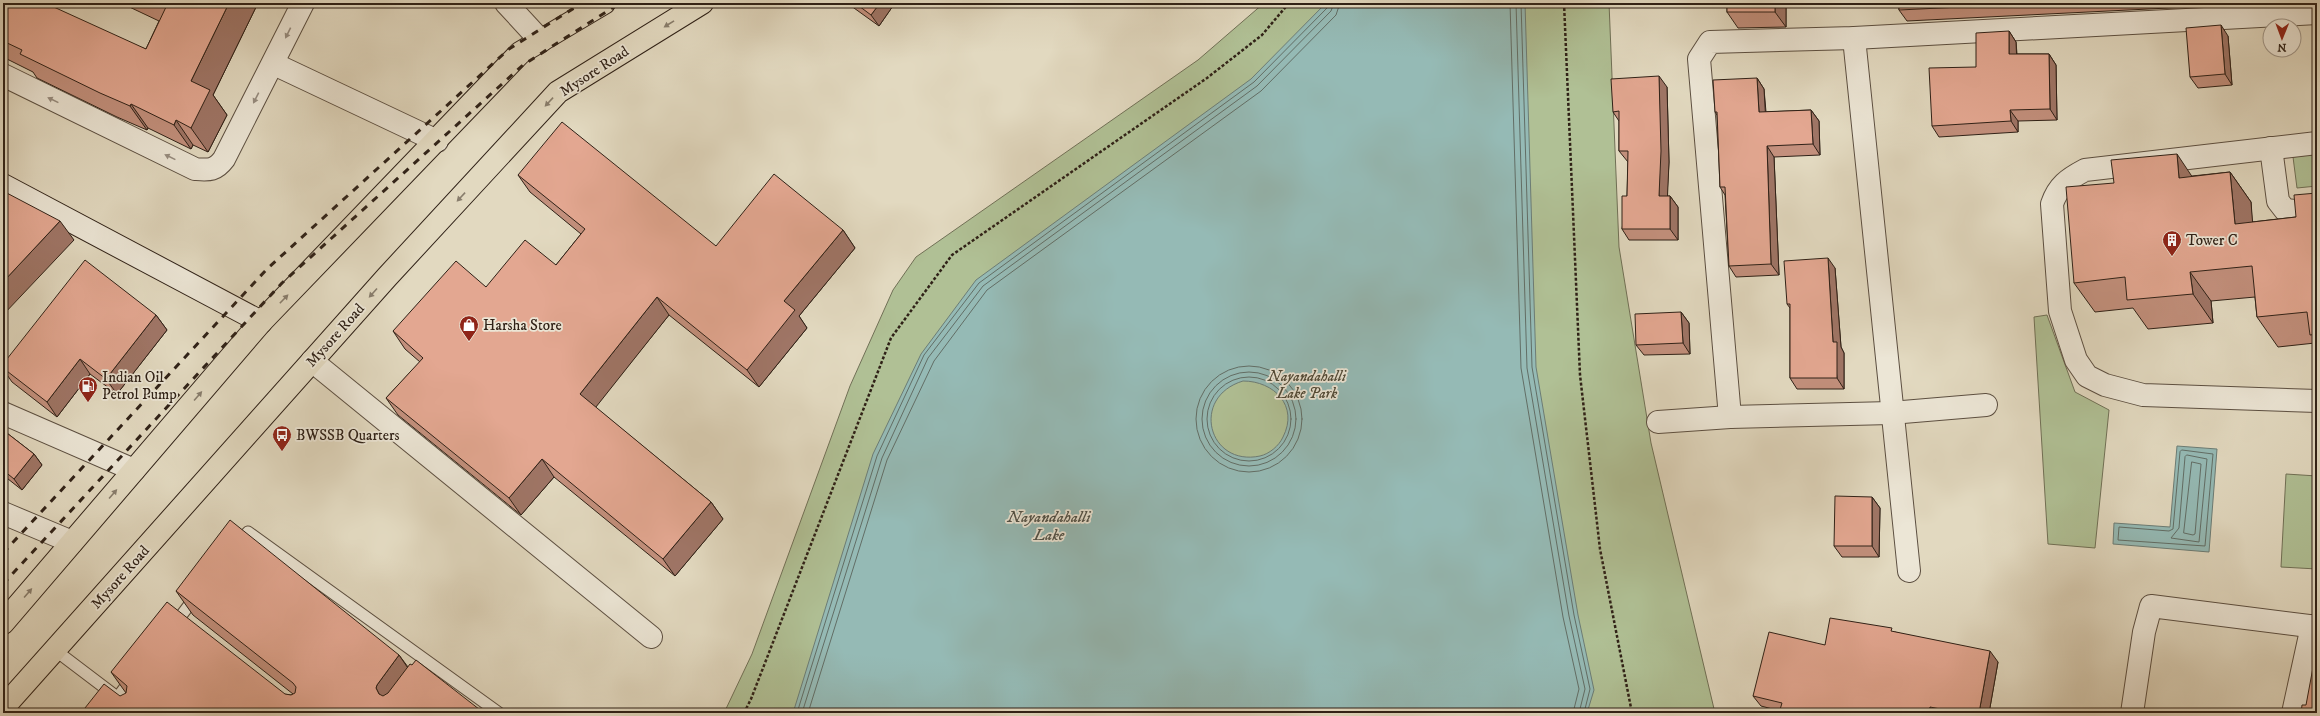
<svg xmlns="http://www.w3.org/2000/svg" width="2320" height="716" font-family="'IM FELL DW Pica',serif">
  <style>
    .green { fill: #b0c095; stroke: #707056 }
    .water { fill: #95bab5; stroke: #6c7d76; fill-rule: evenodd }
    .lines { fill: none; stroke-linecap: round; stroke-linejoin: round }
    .shore { stroke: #626e66; stroke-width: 1 }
    .lane-casing { stroke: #5c4f41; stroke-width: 13 }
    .street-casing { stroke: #5c4f41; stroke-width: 24 }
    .secondary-casing { stroke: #2f2117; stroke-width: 24 }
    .highway-casing { stroke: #2f2117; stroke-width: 24 }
    .path { stroke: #2f2117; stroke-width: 2.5; stroke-dasharray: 3 2; stroke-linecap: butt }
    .lane { stroke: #ece6d6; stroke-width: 11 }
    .street { stroke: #ece6d6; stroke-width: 22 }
    .secondary { stroke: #ece6d6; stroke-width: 22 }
    .highway { stroke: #e2d9c0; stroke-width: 22 }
    .rail { stroke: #2f2117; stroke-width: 3; stroke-dasharray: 7 7; stroke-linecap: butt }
    .wall { fill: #c3907d; stroke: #2f2117 }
    .shaded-wall { fill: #9f7566; stroke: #2f2117 }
    .building { fill: #e3a791; stroke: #2f2117 }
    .oneway { fill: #887d6c }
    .oneway2 { fill: #978d80 }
    .labels { text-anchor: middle; stroke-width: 3.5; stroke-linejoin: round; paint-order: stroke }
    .street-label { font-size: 15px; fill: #2f2117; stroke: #ece6d6 }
    .poi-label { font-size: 15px; fill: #2f2117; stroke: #ece6d6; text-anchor: start }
    .park-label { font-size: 15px; font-style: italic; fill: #4f4936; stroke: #ece6d6 }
    .water-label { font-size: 16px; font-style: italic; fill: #4e4f46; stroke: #ece6d6 }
  </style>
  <rect width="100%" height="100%" fill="#e2d9c0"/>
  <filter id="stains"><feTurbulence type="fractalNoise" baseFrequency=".005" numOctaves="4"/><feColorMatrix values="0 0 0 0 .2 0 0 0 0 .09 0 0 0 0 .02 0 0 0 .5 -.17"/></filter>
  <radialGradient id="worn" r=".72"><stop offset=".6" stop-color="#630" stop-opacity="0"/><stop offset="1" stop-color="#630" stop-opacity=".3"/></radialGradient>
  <g class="green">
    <polygon points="1264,3 1609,3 1619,247 1651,443 1715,713 724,713 752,654 850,386 893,290 916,257 1198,60"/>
    <polygon points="2317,154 2317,186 2297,188 2293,157"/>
    <polygon points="2047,315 2075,392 2109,410 2095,548 2048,544 2034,317"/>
    <polygon points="2286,474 2317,476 2317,569 2281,567"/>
  </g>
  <g class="water">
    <path d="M 1326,3 L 1525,3 L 1536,367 L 1578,615 L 1594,690 L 1587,713 L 793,713 L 873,454 L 921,354 L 976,280 L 1251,79 ZM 1243,381 C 1274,381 1299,406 1283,437 C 1279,446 1269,454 1260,456 C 1208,467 1190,397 1243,381 Z"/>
    <polygon points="2177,446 2217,449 2209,552 2113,544 2114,523 2170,527"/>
  </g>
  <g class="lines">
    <g class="shore">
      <polyline points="1510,3 1521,368 1563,617 1579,689 1573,713"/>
      <polyline points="1516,3 1527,368 1569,616 1585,689 1579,713"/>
      <polyline points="1521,3 1532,367 1574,615 1590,689 1584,713"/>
      <circle cx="1249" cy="419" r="53"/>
      <circle cx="1249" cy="419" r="47"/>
      <circle cx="1249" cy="419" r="42"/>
      <polygon points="2182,450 2213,454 2205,546 2118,540 2119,527 2169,531 2173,529 2180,452"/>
      <polygon points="2187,455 2207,459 2199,542 2171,538 2179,528 2185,457"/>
      <polygon points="2192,462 2201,464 2195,534 2193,535 2184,533"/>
      <polyline points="797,713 877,456 924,355 979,283 1254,82 1327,8 1329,3"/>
      <polyline points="802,713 882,458 928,358 983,286 1257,86 1331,11 1334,3"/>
      <polyline points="808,713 887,460 934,361 987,290 1261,91 1336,15 1340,3"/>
    </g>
    <defs>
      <g id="lane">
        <polyline points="237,545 248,532 499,713"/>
        <polyline points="174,625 196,596"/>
        <polyline points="55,650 138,713"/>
        <polyline points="106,713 132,678"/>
      </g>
      <g id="street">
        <polyline points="506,3 541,41"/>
        <polyline points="1854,38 1909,571"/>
        <polyline points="274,64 437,141"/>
        <path d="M 3,75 L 195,169 C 209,170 215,171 224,159 L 303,3"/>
        <path d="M 2317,143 L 2085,170 C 2068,179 2058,186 2052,204 L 2060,311 L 2076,360 L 2087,376 L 2105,385 L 2143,395 L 2317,401"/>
        <polyline points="2271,148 2278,201 2285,210 2295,211 2317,208"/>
        <polyline points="312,361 651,637"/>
        <polyline points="3,413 134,470"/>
        <polyline points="1730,417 1699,59 1710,42 1854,38 2317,13"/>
        <polyline points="1658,422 1730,417 1891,413 1986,405"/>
        <polyline points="3,513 72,542"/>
        <polyline points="2132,713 2144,632 2151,606 2317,627"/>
        <polyline points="2293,713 2312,626"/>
      </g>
      <polyline id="secondary" points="3,185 261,322"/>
      <g id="highway">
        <polyline points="3,623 261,322 520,53 604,3"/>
        <polyline points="3,708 387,277 558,92 702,3"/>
      </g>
    </defs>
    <use href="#lane" class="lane-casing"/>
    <use href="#street" class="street-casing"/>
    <use href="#secondary" class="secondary-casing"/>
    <use href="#highway" class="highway-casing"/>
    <g class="path">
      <polyline points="1564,3 1580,375 1600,549 1632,713"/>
      <polyline points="744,713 751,699 891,338 952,255 1207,78 1262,35 1289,3"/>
    </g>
    <use href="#lane" class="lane"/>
    <use href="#street" class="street"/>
    <use href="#secondary" class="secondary"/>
    <use href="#highway" class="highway"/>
    <g class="rail">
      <polyline points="3,553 267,269 509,49 582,3"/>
      <polyline points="3,584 282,283 523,65 620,3"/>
    </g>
  </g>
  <g class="wall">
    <polygon points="3,3 146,49 159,21 121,3 258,3 213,95 227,115 208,152 193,145 191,149 148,128 147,130 117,117 37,78 33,72 3,57"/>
    <polygon points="847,3 895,3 879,26"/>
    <polygon points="1727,3 1786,3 1786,27 1738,28 1727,12"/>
    <polygon points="1899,3 2209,3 2209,6 1907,21 1899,10"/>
    <polygon points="2254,3 2270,3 2254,4"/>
    <polygon points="2009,31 2016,42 2017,54 2049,54 2056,65 2057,120 2018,121 2018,132 1939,137 1932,126 1976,67"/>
    <polygon points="2228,36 2232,85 2198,88 2190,77"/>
    <polygon points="1757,78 1764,89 1766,112 1811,110 1819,121 1820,155 1774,157 1779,275 1736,277 1729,266 1725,195 1720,187 1717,115 1715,112"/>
    <polygon points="1667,87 1669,162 1667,196 1670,196 1678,207 1678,240 1629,240 1622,229 1627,196 1628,162 1619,151 1619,121 1613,112"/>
    <polygon points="2230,172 2251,202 2252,222 2296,217 2317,193 2317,345 2315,343 2278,347 2257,317 2255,297 2211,301 2213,323 2148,329 2133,308 2095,312 2074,283 2114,183 2192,176"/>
    <polygon points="518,175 716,246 843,230 855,248 799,316 807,328 759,387 669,315 595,407 711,502 723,519 675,576 554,477 521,515 398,415 386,398 420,362 405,349 393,331 486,287 556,265 581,234 530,192"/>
    <polygon points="1835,268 1841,347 1844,353 1844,389 1797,389 1790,378 1790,308 1787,304"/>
    <polygon points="1681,312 1689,323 1690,354 1644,355 1636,345"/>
    <polygon points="156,315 167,330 117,394 90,374 57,417 12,382 3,369 3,364"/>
    <polygon points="3,430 34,454 42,465 22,490 3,475"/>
    <polygon points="1872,497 1880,508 1879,557 1842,557 1834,546"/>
    <polygon points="176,591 399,655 408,667 484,713 126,693 111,672 291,695 293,694 193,615"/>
    <polygon points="1895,632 1998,662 1989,713 1779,713 1780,711 1761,706 1753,696 1825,645"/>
  </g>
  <g class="shaded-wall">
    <polygon points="229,3 258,3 213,95 227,115 208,152 191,128 191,81"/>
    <polygon points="880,3 895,3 879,26 871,15"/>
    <polygon points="1775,3 1786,3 1786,27 1775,12"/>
    <polygon points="2221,25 2228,36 2232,85 2225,74"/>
    <polygon points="2009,31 2016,42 2017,65 2009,54"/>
    <polygon points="2049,54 2056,65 2057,120 2050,109"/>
    <polygon points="1659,76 1667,87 1669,162 1667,207 1659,196"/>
    <polygon points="1757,78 1764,89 1766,123 1759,112"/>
    <polygon points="131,104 148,128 147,130 130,106"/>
    <polygon points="1811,110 1819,121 1820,155 1813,144"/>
    <polygon points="2010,110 2018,121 2018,132 2011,121"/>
    <polygon points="176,120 193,145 191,149 174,125"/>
    <polygon points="1767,146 1774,157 1779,275 1771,264"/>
    <polygon points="2177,154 2197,184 2179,178"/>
    <polygon points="2230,172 2251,202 2255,253 2235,224"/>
    <polygon points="1670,196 1678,207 1678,240 1670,229"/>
    <polygon points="60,221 74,240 3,315 3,282"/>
    <polygon points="843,230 855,248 799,316 807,328 759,387 747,370 784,301"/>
    <polygon points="1828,258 1835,268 1841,347 1844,353 1844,389 1837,378 1833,342"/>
    <polygon points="2190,272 2211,301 2213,323 2193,294"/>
    <polygon points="657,297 669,315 592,412 580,394"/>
    <polygon points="1681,312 1689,323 1690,354 1683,343"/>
    <polygon points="156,315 167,330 117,394 106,379"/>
    <polygon points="80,359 90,374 57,417 47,402"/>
    <polygon points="34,454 42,465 22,490 14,479"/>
    <polygon points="542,459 554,477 521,515 509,498"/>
    <polygon points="1872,497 1880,508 1879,557 1872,546"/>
    <polygon points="711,502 723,519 675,576 663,559"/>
    <polygon points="1990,651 1998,662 1989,713 1979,713"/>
    <polygon points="399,655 416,680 394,709 379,694 376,688 377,685"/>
    <polygon points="1930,707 1933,713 1928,713"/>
  </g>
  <g class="building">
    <polygon points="3,3 45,3 146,49 166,7 157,3 229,3 191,81 210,90 191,128 176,120 174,125 131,104 130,106 100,93 20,54 22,50 3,41"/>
    <polygon points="855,3 880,3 871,15"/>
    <rect x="1727" y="3" width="48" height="9"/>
    <polygon points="1899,3 2043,3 1899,10"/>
    <polygon points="2221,25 2225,74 2190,77 2186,28"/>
    <polygon points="2009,31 2009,54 2049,54 2050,109 2010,110 2011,121 1932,126 1929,68 1976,67 1976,33"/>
    <polygon points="1659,76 1661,151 1659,196 1670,196 1670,229 1622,229 1622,196 1627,196 1628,151 1619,151 1619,111 1613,112 1611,79"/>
    <polygon points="1757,78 1759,112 1811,110 1813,144 1767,146 1771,264 1729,266 1725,187 1720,187 1717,112 1715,112 1713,80"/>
    <polygon points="562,122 716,246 774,174 843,230 784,301 795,310 747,370 657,297 580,394 711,502 663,559 542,459 509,498 386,398 423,358 393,331 456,261 486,287 525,240 556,265 585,229 518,175"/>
    <polygon points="2177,154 2179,178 2230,172 2235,224 2296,217 2294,195 2317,193 2317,334 2310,335 2307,312 2257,317 2252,266 2190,272 2193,294 2127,300 2125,277 2074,283 2066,187 2114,183 2111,160"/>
    <polygon points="3,191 60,221 3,282"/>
    <polygon points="1828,258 1833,342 1837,342 1837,378 1790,378 1790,304 1787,304 1784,261"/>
    <polygon points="85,260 156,315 106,379 80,359 47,402 3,368 3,364"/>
    <polygon points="1681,312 1683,343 1636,345 1635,314"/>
    <polygon points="3,430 34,454 14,479 3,470"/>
    <polygon points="1835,496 1872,497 1872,546 1834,546"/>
    <polygon points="230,520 399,655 377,685 376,688 379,694 383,696 388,693 410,664 412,665 416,660 484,713 81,713 104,684 120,696 126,693 127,686 111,672 167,602 285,694 291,695 295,693 296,687 293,683 176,591"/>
    <polygon points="1830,618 1892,628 1891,631 1990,651 1979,713 1961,713 1930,707 1928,713 1779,713 1782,703 1753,696 1769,632 1825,645"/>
    <polygon points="2317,646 2317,713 2301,713 2302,705 2306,705"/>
  </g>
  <defs><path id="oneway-solid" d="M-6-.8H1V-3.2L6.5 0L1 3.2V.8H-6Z"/></defs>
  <g class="oneway">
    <use href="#oneway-solid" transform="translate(669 24) rotate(148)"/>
    <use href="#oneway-solid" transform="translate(549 102) rotate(133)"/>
    <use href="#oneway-solid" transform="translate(461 197) rotate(133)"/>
    <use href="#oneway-solid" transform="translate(373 293) rotate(132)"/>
    <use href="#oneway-solid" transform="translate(284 299) rotate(-46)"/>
    <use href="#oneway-solid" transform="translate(198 396) rotate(-49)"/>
    <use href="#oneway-solid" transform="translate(113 494) rotate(-49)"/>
    <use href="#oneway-solid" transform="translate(28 593) rotate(-49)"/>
  </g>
  <g class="oneway2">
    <use href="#oneway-solid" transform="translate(288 33) rotate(116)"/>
    <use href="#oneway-solid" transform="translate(256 98) rotate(117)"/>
    <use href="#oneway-solid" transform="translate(53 100) rotate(-154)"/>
    <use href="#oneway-solid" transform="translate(170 157) rotate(-154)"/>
  </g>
  <defs>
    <symbol id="building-pin" viewBox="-11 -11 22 30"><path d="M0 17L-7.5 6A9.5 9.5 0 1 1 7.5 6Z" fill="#8f2418" stroke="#ece6d6"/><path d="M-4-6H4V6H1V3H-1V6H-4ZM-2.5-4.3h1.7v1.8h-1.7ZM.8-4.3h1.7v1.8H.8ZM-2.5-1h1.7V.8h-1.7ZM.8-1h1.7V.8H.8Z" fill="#fff"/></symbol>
    <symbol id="shop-pin" viewBox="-11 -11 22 30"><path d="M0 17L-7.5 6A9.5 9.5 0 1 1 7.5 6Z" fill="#8f2418" stroke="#ece6d6"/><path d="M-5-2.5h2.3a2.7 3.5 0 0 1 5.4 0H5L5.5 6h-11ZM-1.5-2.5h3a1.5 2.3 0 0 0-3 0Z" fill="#fff"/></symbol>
    <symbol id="fuel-pin" viewBox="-11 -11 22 30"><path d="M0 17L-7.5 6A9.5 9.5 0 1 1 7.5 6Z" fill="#8f2418" stroke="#ece6d6"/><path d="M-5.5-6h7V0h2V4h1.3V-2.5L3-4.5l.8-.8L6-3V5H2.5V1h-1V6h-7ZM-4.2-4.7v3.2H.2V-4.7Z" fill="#fff"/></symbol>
    <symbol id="bus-pin" viewBox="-11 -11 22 30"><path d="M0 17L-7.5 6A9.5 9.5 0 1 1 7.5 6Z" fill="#8f2418" stroke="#ece6d6"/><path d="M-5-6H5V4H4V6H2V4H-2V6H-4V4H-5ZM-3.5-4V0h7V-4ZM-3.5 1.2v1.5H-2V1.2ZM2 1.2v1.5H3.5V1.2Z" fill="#fff"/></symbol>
  </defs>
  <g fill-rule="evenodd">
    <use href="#building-pin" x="2161" y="229" width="22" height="30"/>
    <use href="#shop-pin" x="458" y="314" width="22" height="30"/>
    <use href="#fuel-pin" x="77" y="375" width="22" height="30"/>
    <use href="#bus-pin" x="271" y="424" width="22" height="30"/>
  </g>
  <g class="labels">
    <g class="street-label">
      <text transform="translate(594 71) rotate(-33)" y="5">Mysore Road</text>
      <text transform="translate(335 335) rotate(-48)" y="5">Mysore Road</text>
      <text transform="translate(120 577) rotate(-48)" y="5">Mysore Road</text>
    </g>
    <g class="poi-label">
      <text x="2186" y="245">Tower C</text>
      <text x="483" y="330">Harsha Store</text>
      <text x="102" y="382">Indian Oil<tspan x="102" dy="17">Petrol Pump</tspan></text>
      <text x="296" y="440">BWSSB Quarters</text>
    </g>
    <g class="park-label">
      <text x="1307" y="381">Nayandahalli<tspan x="1307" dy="17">Lake Park</tspan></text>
    </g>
    <g class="water-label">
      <text x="1049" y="522">Nayandahalli<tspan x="1049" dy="18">Lake</tspan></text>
    </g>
  </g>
  <rect width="2320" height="716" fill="none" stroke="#e2d9c0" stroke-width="16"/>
  <rect x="4" y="4" width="2312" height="708" fill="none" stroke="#2f2117" stroke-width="2"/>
  <rect x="8" y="8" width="2304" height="700" fill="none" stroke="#2f2117"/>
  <g transform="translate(2282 38) rotate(181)"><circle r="19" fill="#ece6d6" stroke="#a0978a"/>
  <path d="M0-3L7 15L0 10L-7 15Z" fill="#8f2418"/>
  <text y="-6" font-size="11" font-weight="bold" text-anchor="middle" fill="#2f2117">N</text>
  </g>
  <rect width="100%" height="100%" filter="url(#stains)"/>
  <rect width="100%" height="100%" fill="url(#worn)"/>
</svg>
